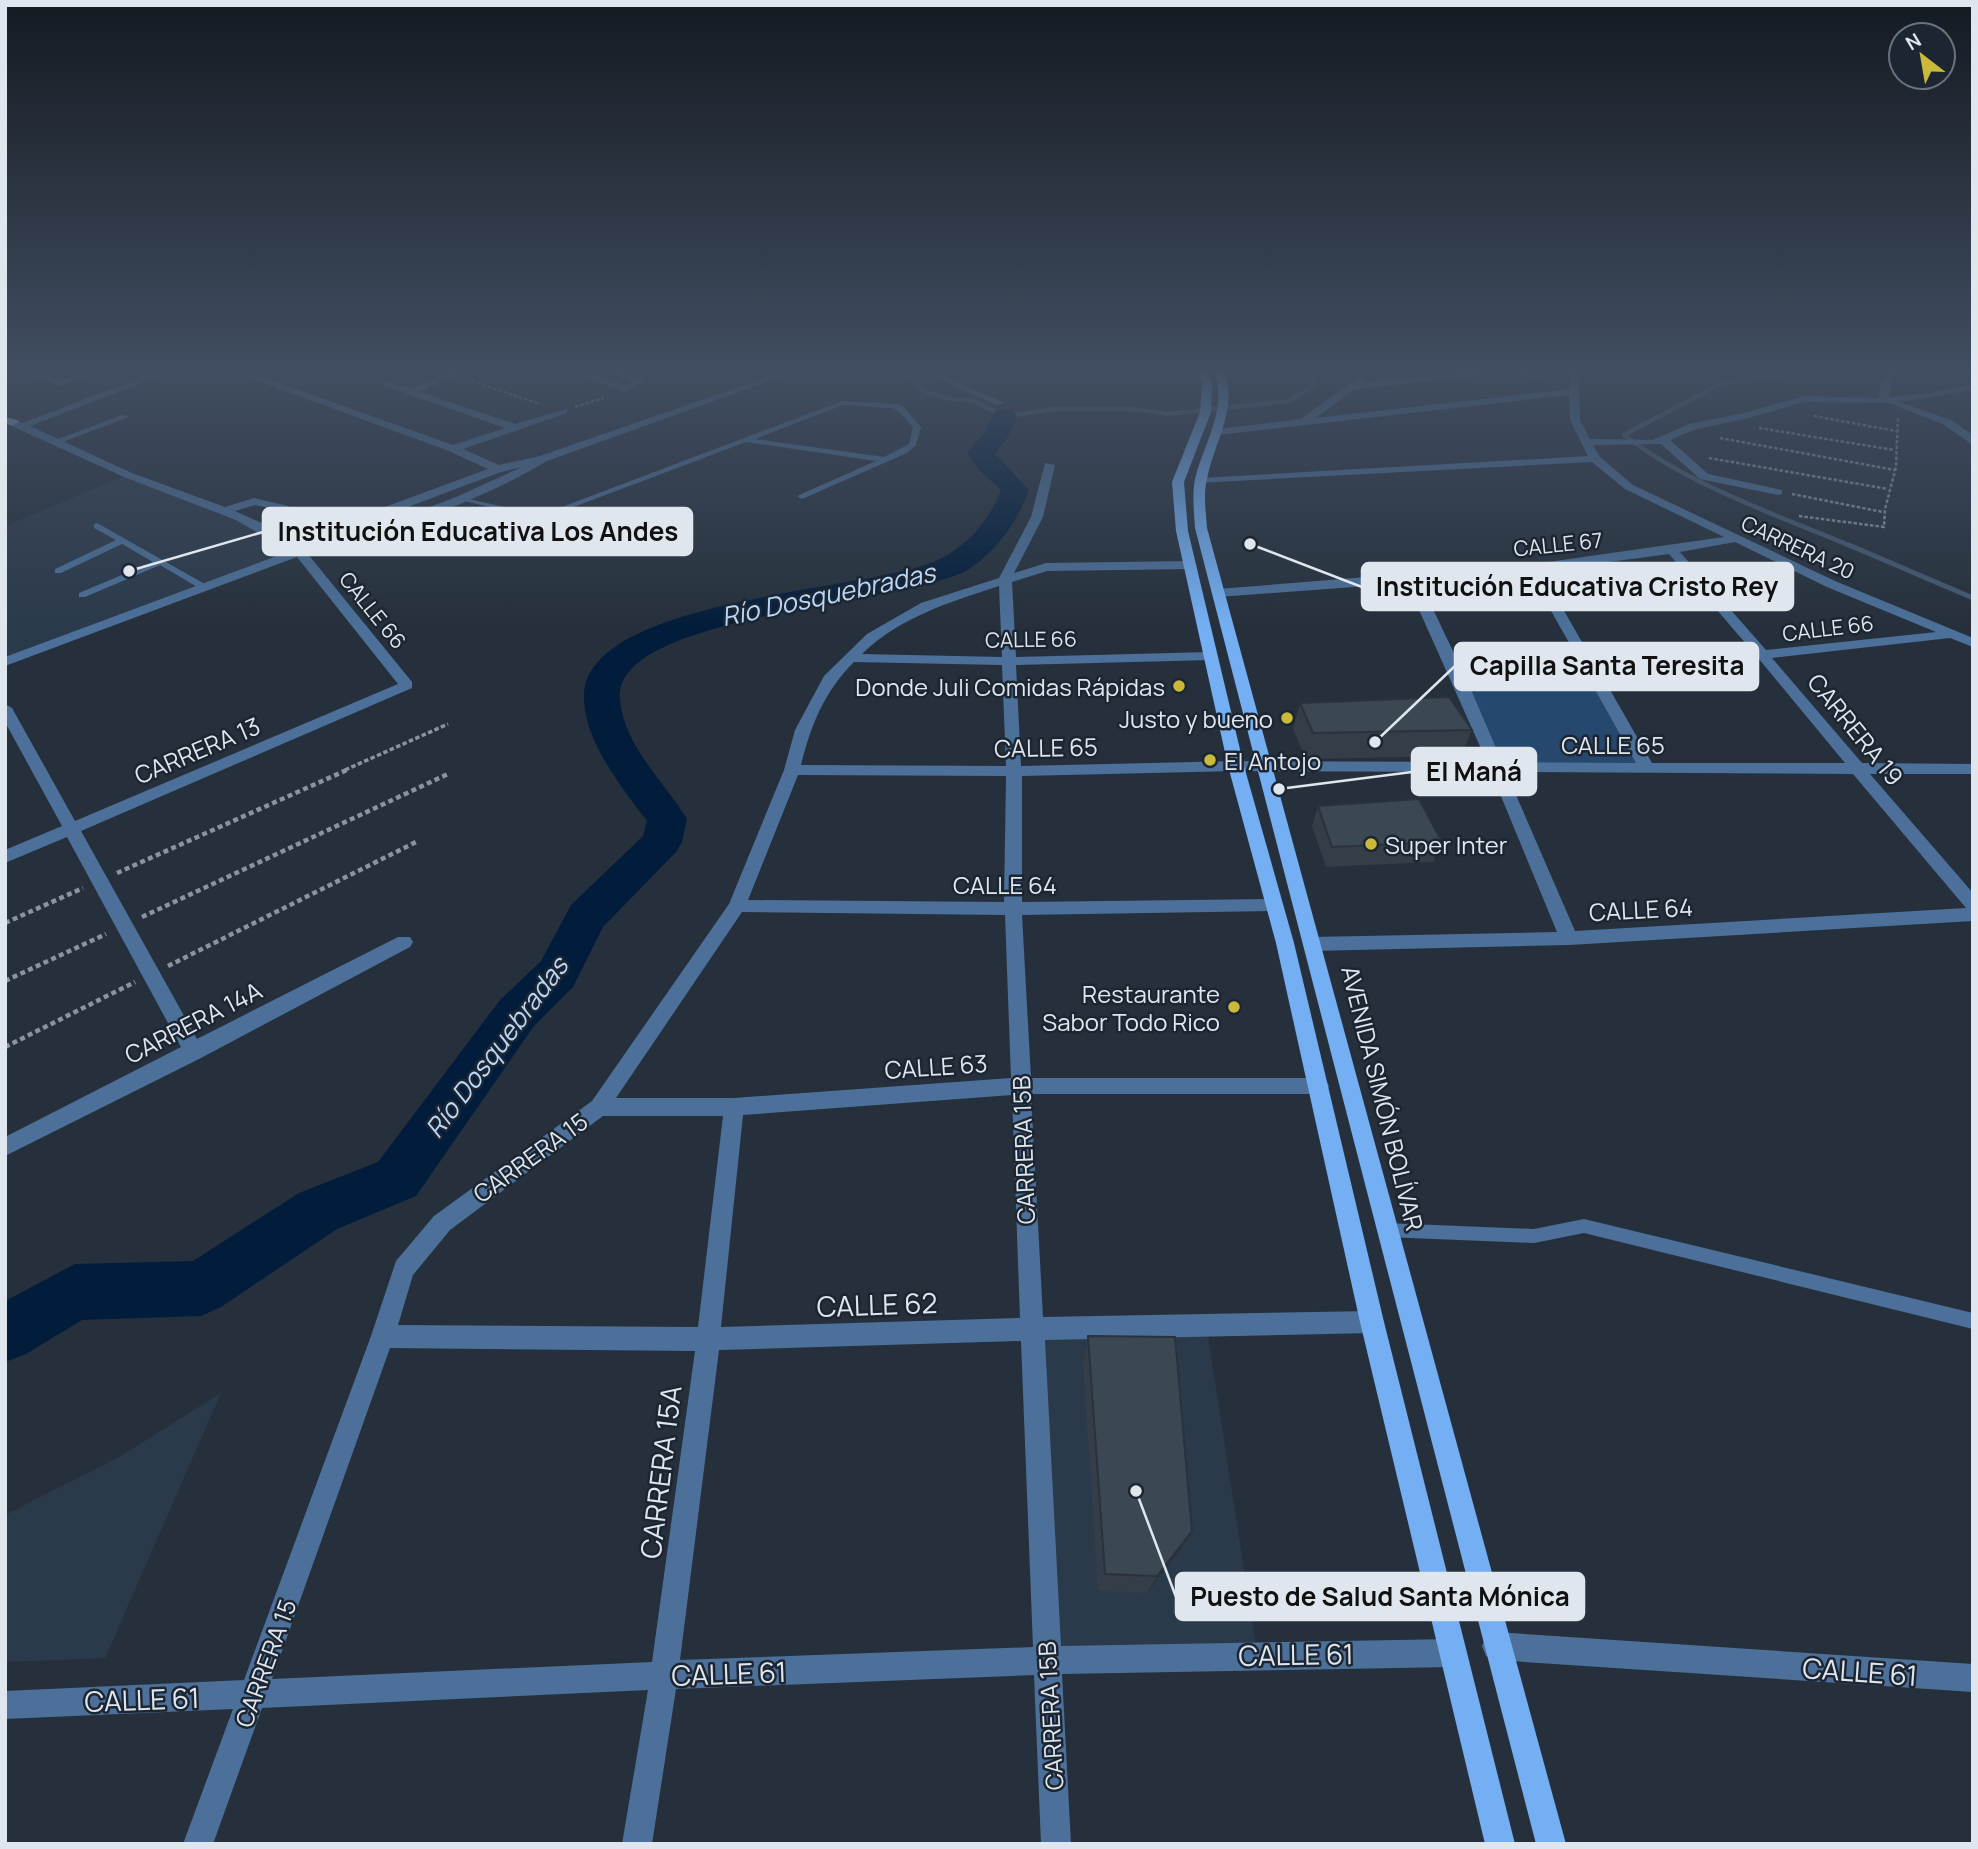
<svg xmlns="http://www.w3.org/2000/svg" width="1978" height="1849" viewBox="0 0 1978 1849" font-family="Manrope,sans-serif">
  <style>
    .built { fill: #2b3a4b }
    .green { fill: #27486e }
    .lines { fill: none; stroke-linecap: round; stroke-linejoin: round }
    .stream-far1 { stroke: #445971; stroke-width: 4.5 }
    .stream { stroke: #445971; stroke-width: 5 }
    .river { fill: #021d3b; fill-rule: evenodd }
    .path-far2 { stroke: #8b949e; stroke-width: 2.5; stroke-dasharray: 3.5 2; stroke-linecap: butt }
    .path-far1 { stroke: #8b949e; stroke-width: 3.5; stroke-dasharray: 4.5 2.5; stroke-linecap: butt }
    .path { stroke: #8b949e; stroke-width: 4.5; stroke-dasharray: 5 3.5; stroke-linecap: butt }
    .service { fill: #4c7099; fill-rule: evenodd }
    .minor { fill: #4c7099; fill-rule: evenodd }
    .primary { fill: #74aff3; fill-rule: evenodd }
    .trunk { fill: #8cbbf2; fill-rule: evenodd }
    .wall { fill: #343d48 }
    .shaded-wall { fill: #2a323b }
    .building { fill: #3c4754; stroke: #2a323b; stroke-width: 2 }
    .poi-dot { fill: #c9ba3a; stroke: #1c2632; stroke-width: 2.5 }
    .labels { text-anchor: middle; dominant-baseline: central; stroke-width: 5; stroke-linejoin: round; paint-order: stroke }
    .far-street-label { font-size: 21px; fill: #dfe6ee; stroke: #1c2632 }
    .poi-label { font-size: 24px; fill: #dfe6ee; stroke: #1c2632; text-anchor: end }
    .street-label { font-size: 24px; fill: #dfe6ee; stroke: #1c2632 }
    .water-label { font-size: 26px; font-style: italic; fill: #bad7f9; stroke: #1c2632 }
    .near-street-label { font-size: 28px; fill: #dfe6ee; stroke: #1c2632 }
    .leader { fill: none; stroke: #dfe6ee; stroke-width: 2.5 }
    .callout-dot { fill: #dfe6ee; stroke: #1c2632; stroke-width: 2.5 }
    .callout { fill: #dfe6ee; stroke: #dfe6ee; stroke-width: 2.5 }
    .callout-label { font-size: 26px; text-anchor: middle; font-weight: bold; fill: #111 }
  </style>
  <rect width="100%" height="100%" fill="#26303c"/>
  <path class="built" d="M127 475 223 511 300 553 5 662V526Z
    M1206 1324 1257 1654 1048 1661 1031 1328Z
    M221 1393 105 1658 5 1662V1515L121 1456Z"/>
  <path class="green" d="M1593 673 1646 766 1495 768 1457 674Z"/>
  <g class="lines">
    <path class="stream-far1" d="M886 368 910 375 923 391 946 398 975 401 1004 417 1053 409H1131L1169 414 1288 401 1312 387 1316 368
      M1836 368 1722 383 1624 435C1692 487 1775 514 1853 547"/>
    <path class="stream" d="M1849 545 1973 598"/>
    <path class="river" d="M1004 409 1013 411 1017 417 1009 436 995 454 1029 490C1018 521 997 551 969 569 910 605 612 613 620 699 624 747 664 781 687 819L682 842 676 852 603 927 573 987 534 1026 416 1196 337 1229 221 1307 201 1316 82 1320 26 1354 5 1362V1301L75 1264 193 1261 299 1193 378 1162 500 1000 541 961 571 905 643 836 647 821C622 788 585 742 584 699 580 597 871 592 938 560 968 546 989 520 1001 490L979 470 967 453 984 433 995 411Z"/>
    <path class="path-far2" d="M472 381 540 404
      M575 407 603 398
      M1814 416 1896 431
      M1759 428 1894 450
      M1720 438 1895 470
      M1709 458 1888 489
      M1792 494 1883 512
      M1799 516 1884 527 1885 509 1896 467 1898 417"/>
    <path class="path-far1" d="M345 770 448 724"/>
    <path class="path" d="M117 873 349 769
      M142 917 450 773
      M5 923 83 888
      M168 966 418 841
      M5 981 106 934
      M5 1047 135 982"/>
    <path class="service" d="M915 368H924L1004 403 997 405Z
      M842 401 897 404 904 407 921 427 916 445 907 453 802 499 798 497 799 495 876 461 746 442 555 514 531 517 456 499 460 497 531 513 554 510ZM843 405 893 408 898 411 913 427 909 444 884 457 755 439Z
      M122 415 129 417 60 443 53 441Z
      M97 523 210 587 211 589 204 591 160 565 85 597H79V593L153 562 122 544 61 573H55V569L116 540 94 528V524Z
      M1584 1219 1973 1313V1329L1584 1233 1534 1243 1386 1237 1381 1235 1378 1230 1381 1225 1386 1223 1534 1229Z"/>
    <path class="minor" d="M10 368C29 368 46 380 61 380 75 379 88 368 105 368L61 386Z
      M166 368H180L30 426 132 473 225 507 254 498 288 506 290 508 284 511 255 505 235 511 266 525 300 547 319 540 336 525 488 469 449 451 223 368H237L453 445 505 428 382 385V381L411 388 458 368H471L420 392 515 424 567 409V413L463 449 499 465 540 456 773 375 781 377 547 461C489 496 423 519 359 542 342 547 324 547 307 553L412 682V688L81 831 197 1039 398 937H410L413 942 410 947 201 1058 5 1156V1137L181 1047 67 837 5 863V850L62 826 5 722V704L12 708 75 821 398 684 297 557 5 666V657L290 551 236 520 124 477 5 423V416L22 423ZM522 467 456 497 350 537 336 538 344 531 501 472Z
      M559 368H573L625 385 632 381 597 368H612L645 380 626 392Z
      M1356 368H1366L1365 382 1498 368H1511L1542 376 1537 379 1506 373 1355 389 1315 418 1569 389V368H1579L1580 420 1590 439 1653 440 1689 424 1744 413 1804 396 1879 398 1881 380 1893 368H1903L1891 381 1889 397 1931 393 1973 384V390L1899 402 1951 420 1973 435V445L1943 424 1889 403 1804 402 1745 419 1696 429 1670 440 1708 474 1782 490V494L1778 495 1700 479 1661 444 1593 445 1600 457 1633 485 1835 581 1973 638V647L1950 638 1772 658 1862 763 1973 764V774H1870L1973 893V921L1569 945 1312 951 1306 949 1303 944 1306 939 1312 937 1557 932 1491 772 1236 771 1022 776V902L1272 899 1281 905 1272 911 1022 915 1031 1078H1319L1326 1080 1329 1086 1326 1092 1319 1094H1031L1043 1317 1372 1311 1380 1314 1384 1322 1380 1330 1372 1333 1045 1340 1061 1646 1453 1639 1463 1643 1467 1653 1463 1663 1453 1667 1062 1674 1071 1844H1041L1034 1675 676 1689 652 1844H622L648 1690 262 1708 213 1844H183L233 1709 5 1719V1691L244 1680 371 1336 396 1261 434 1216 592 1101 729 904 784 770 795 730 824 676 867 634 921 603 999 578 1031 517 1045 463 1055 465 1043 517 1014 573 1046 563 1191 561 1197 565 1191 569 1047 571 1012 582 1016 657 1211 652 1218 656 1211 660 1016 665 1021 766 1236 761 1487 762 1407 583 1218 597 1212 593 1218 589 1541 563 1724 537 1625 489 1592 462 1197 483 1195 481 1201 478 1588 456 1570 420 1569 395 1217 435 1212 432 1217 429 1301 419 1356 379ZM1735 542 1827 587 1936 632 1766 650 1680 552ZM1669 554 1753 652 1597 668 1541 571ZM1529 572 1584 669 1462 670 1420 582ZM999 586 1002 657 862 654C900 617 950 602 999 586ZM1759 659 1845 763H1652L1602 676ZM854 662 1002 665 1006 766 801 765C811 725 824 692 854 662ZM1588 677 1636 763 1502 762 1466 678ZM1506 772 1853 774 1966 908 1575 931ZM798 775 1006 776 1004 902 748 900ZM742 912 1005 915 1011 1078 734 1098H616ZM1012 1095 1020 1318 721 1327 743 1115ZM603 1116H723L698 1327 398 1325 413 1275 450 1230ZM1021 1341 1033 1647 680 1660 719 1350ZM390 1348 695 1351 652 1662 272 1679Z
      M1496 1632 1973 1664V1692L1496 1660 1486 1656 1482 1646 1486 1636Z"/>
    <path class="primary" d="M1197 368H1207L1212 383 1211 412 1184 482 1188 531 1244 766 1294 943 1384 1322 1515 1844H1485L1360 1322 1276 943 1228 766 1176 531 1172 482 1200 412 1202 383Z
      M1213 368H1223C1239 409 1215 439 1207 479 1203 495 1206 512 1207 528L1566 1844H1536L1195 528C1194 512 1192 495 1195 479 1205 439 1229 409 1213 368Z"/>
    <path class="trunk" d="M5 417 17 420 19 422 13 425 5 424Z"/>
  </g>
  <path class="wall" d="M1300 703 1472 730 1461 756 1306 759 1293 729Z
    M1318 806 1442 842 1433 862 1326 867 1312 826Z
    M1088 1336 1192 1531 1180 1550 1147 1593 1098 1591 1083 1364Z"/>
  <path class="shaded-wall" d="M1192 1531 1180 1550 1147 1593 1157 1576Z"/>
  <path class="building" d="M1449 697 1472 730 1313 733 1300 703Z
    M1419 799 1442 842 1332 847 1318 806Z
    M1088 1336 1175 1337 1192 1531 1157 1576 1105 1574Z"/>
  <linearGradient id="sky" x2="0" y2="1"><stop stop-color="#151a21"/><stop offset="0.59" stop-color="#414e61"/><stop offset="1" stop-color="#414e61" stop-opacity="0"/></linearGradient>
  <rect width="1978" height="627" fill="url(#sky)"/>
  <g class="poi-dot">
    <circle cx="1179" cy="686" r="7"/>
    <circle cx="1287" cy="718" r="7"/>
    <circle cx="1210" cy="760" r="7"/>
    <circle cx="1371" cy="844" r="7"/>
    <circle cx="1234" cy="1007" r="7"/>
  </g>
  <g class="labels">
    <g class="far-street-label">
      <text transform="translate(1558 544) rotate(-6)">CALLE 67</text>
      <text transform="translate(1798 547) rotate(25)">CARRERA 20</text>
      <text transform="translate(373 610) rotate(51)">CALLE 66</text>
      <text transform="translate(1828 628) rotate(-7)">CALLE 66</text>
      <text transform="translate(1031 639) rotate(-1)">CALLE 66</text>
    </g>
    <g class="poi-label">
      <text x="1165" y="686">Donde Juli Comidas Rápidas</text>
      <text x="1273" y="718">Justo y bueno</text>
      <text x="1224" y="760" text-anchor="start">El Antojo</text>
      <text x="1385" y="844" text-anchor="start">Super Inter</text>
      <text x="1220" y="993">Restaurante<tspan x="1220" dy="28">Sabor Todo Rico</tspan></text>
    </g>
    <g class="street-label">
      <text transform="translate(1856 729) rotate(51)">CARRERA 19</text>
      <text x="1613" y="744">CALLE 65</text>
      <text transform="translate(1046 747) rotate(-1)">CALLE 65</text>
      <text transform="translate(197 750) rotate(-23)">CARRERA 13</text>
      <text x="1005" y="884">CALLE 64</text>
      <text transform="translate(1641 909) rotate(-3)">CALLE 64</text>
      <text transform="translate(193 1022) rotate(-27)">CARRERA 14A</text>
      <text transform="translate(936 1066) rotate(-4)">CALLE 63</text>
      <text transform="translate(1383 1098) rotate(76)">AVENIDA SIMÓN BOLÍVAR</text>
      <text transform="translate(1023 1150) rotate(-92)">CARRERA 15B</text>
      <text transform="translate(530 1157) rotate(-36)">CARRERA 15</text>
      <text transform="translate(265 1663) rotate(-70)">CARRERA 15</text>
      <text transform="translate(1050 1716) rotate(-93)">CARRERA 15B</text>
    </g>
    <g class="water-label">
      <text transform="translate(828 594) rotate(-12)">Río Dosquebradas</text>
      <text transform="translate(496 1047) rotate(-53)">Río Dosquebradas</text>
    </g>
    <g class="near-street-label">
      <text transform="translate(877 1304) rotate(-2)">CALLE 62</text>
      <text transform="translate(660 1472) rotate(-83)">CARRERA 15A</text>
      <text transform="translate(1296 1654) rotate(-1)">CALLE 61</text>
      <text transform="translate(1860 1671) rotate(4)">CALLE 61</text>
      <text transform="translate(729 1673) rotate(-2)">CALLE 61</text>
      <text transform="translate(142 1699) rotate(-2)">CALLE 61</text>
    </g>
  </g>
  <path class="leader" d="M129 571L263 532M1250 544L1362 587M1375 742L1455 666M1279 789L1412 772M1136 1491L1176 1597"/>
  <g class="callout-dot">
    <circle cx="129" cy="571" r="7"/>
    <circle cx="1250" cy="544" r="7"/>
    <circle cx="1375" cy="742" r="7"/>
    <circle cx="1279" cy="789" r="7"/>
    <circle cx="1136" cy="1491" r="7"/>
  </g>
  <g class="callout">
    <rect x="263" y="508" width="429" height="47" rx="7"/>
    <rect x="1362" y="563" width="431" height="47" rx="7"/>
    <rect x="1455" y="643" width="303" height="47" rx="7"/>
    <rect x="1412" y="748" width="124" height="47" rx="7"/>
    <rect x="1176" y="1573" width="408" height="47" rx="7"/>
  </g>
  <g class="callout-label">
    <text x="478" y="541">Institución Educativa Los Andes</text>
    <text x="1577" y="596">Institución Educativa Cristo Rey</text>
    <text x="1607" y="675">Capilla Santa Teresita</text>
    <text x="1474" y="781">El Maná</text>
    <text x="1380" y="1606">Puesto de Salud Santa Mónica</text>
  </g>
  <rect width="1978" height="1849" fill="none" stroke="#dfe6ee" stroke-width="14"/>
  <g transform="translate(1922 56) rotate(329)"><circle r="33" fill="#1c2632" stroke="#6a737d" stroke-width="2"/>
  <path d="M0-5L12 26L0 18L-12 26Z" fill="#c9ba3a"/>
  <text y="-10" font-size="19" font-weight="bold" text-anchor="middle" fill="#dfe6ee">N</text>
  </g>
</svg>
